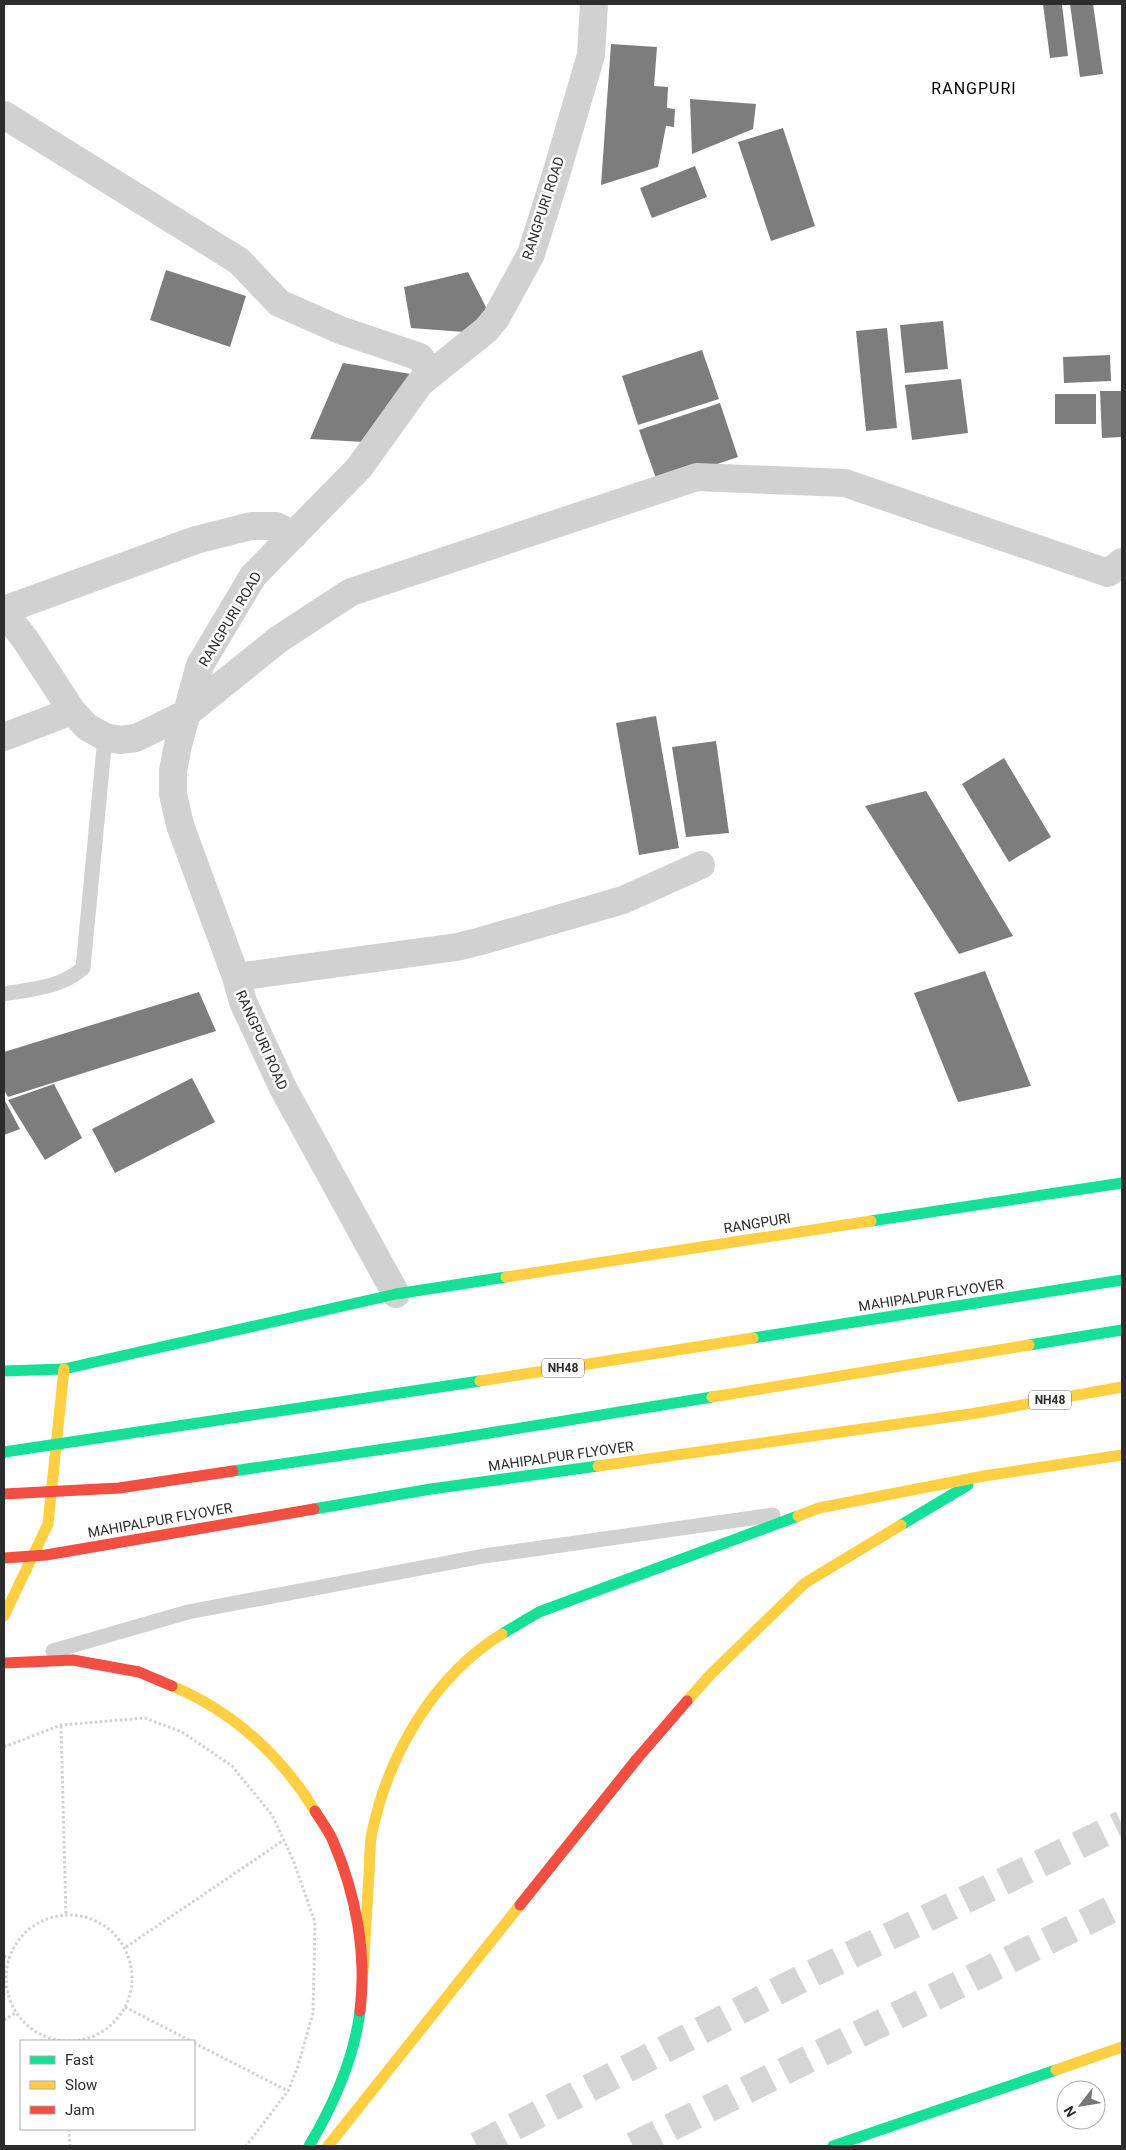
<svg xmlns="http://www.w3.org/2000/svg" width="1126" height="2150" viewBox="0 0 1126 2150" font-family="Roboto,sans-serif">
  <style>
    .building { fill: #7d7d7d }
    .lines { fill: none; stroke-linecap: round; stroke-linejoin: round }
    .highway-tunnel { stroke: #d5d5d5; stroke-width: 28; stroke-dasharray: 28 14; stroke-linecap: butt }
    .path { stroke: #d1d1d1; stroke-width: 3; stroke-dasharray: 2.5 2.5; stroke-linecap: butt }
    .lane { stroke: #d1d1d1; stroke-width: 15 }
    .street { stroke: #d1d1d1; stroke-width: 28 }
    .fast { stroke: #16e098; stroke-width: 11 }
    .slow { stroke: #ffcf43; stroke-width: 11 }
    .jam { stroke: #f24e42; stroke-width: 11 }
    .fast-bridge { stroke: #16e098; stroke-width: 11 }
    .slow-bridge { stroke: #ffcf43; stroke-width: 11 }
    .jam-bridge { stroke: #f24e42; stroke-width: 11 }
    .labels { text-anchor: middle; dominant-baseline: central; stroke-width: 5; stroke-linejoin: round; paint-order: stroke }
    .shield { fill: #fff; stroke: #6b6b6b; stroke-width: 1 }
    .shield-label { font-size: 12px; font-weight: bold; fill: #2c2c2c }
    .street-label { font-size: 14px; fill: #2c2c2c; stroke: #fff }
    .quarter-label { font-size: 16px; letter-spacing: 1px; fill: #000; stroke: #fff }
  </style>
  <rect width="100%" height="100%" fill="#fff"/>
  <path class="building" d="M1043 4H1062L1068 56 1050 58Z
    M1070 4H1093L1103 74 1080 77Z
    M611 44 657 47 654 86 668 87 667 108 675 109 674 127 666 126 658 167 601 185Z
    M690 99 756 104 753 129 692 154Z
    M783 128 815 226 771 241 738 142Z
    M695 166 707 197 652 218 640 188Z
    M166 270 246 296 230 347 150 320Z
    M468 272 490 315 464 332 411 328 404 287Z
    M943 321 948 369 905 373 900 325Z
    M887 328 897 428 866 431 856 331Z
    M702 350 719 399 638 425 622 376Z
    M1110 355 1111 381 1064 383 1063 357Z
    M343 363 411 374 365 442 310 439Z
    M961 379 968 433 912 440 905 385Z
    M1100 391H1122V437L1102 438Z
    M1055 394H1096V424H1055Z
    M720 403 738 457 658 484 639 430Z
    M656 716 679 848 639 855 616 723Z
    M716 741 729 833 686 837 672 747Z
    M1004 758 1051 837 1009 862 962 784Z
    M926 791 1013 936 959 954 865 806Z
    M985 971 1031 1086 958 1102 914 993Z
    M199 992 216 1031 8 1097 4 1090V1052Z
    M192 1078 215 1122 115 1173 92 1129Z
    M54 1084 82 1138 45 1160 8 1100Z
    M4 1099 20 1129 4 1135Z"/>
  <g class="lines">
    <path class="highway-tunnel" d="M477 2146 801 1979 1122 1824
      M633 2146 1122 1904"/>
    <path class="path" d="M61 1726 66 1915
      M4 1747 61 1725 145 1718 182 1732 232 1766 272 1815 293 1860 315 1922 313 2013 298 2066 288 2091 246 2146
      M6 1978a63 63 0 1 1 126 0a63 63 0 1 1-126 0Z
      M126 1947 284 1840
      M4 1956 10 1958
      M125 2007 191 2041
      M4 2020 15 2013
      M194 2043 288 2091
      M69 2129 70 2146"/>
    <path class="lane" d="M4 994C32 989 61 988 83 968L105 737
      M53 1651 188 1612 484 1556 773 1515"/>
    <path class="street" d="M4 115 239 261 279 303 340 330 420 357 430 373
      M4 610 196 540 251 526H276L294 535
      M4 612 25 639 72 711 87 727 105 737 120 740 136 738 187 713 279 639 351 592 697 477 845 483 1108 573 1122 562
      M4 737 72 711
      M236 977 457 947 481 941 623 900 701 865
      M396 1294 283 1088 243 1002 236 977 180 825 173 794V771L178 745 200 665 253 576 359 468 420 383 486 330 496 318 531 254 555 178 591 55 594 4"/>
    <path class="fast" d="M871 1221 1122 1183
      M4 1371 64 1369 396 1294 506 1277
      M901 1525 968 1485
      M502 1634 539 1612 798 1516
      M309 2146C334 2104 354 2060 360 2011
      M833 2146 1056 2070"/>
    <path class="slow" d="M506 1277 871 1221
      M977 1413 1122 1387
      M798 1516 819 1508 984 1476 1122 1455
      M4 1616 48 1524 64 1369
      M172 1686C232 1711 281 1755 315 1811
      M687 1701 711 1674 805 1583 901 1525
      M363 1972C365 1939 367 1906 369 1874 370 1859 369 1842 373 1828 390 1752 434 1676 502 1634
      M1056 2070 1122 2047
      M328 2146 520 1905"/>
    <path class="jam" d="M4 1663 73 1660 139 1672 172 1686
      M315 1811C321 1821 329 1831 333 1841 356 1894 367 1954 360 2011
      M520 1905 636 1760 687 1701"/>
    <path class="fast-bridge" d="M753 1338 1122 1280
      M1029 1345 1122 1330
      M4 1452 480 1381
      M233 1471 446 1440 712 1397
      M314 1509 431 1489 598 1466"/>
    <path class="slow-bridge" d="M480 1381 753 1338
      M712 1397 1029 1345
      M598 1466 977 1413"/>
    <path class="jam-bridge" d="M4 1494 119 1488 233 1471
      M4 1558 46 1555 314 1509"/>
  </g>
  <g class="labels">
    <g class="shield">
      <rect x="542" y="1358.5" width="42" height="19" rx="4"/>
      <rect x="1029" y="1390.5" width="42" height="19" rx="4"/>
    </g>
    <g class="shield-label">
      <text x="563" y="1368">NH48</text>
      <text x="1050" y="1400">NH48</text>
    </g>
    <g class="street-label">
      <text transform="translate(543 208) rotate(-72)">RANGPURI ROAD</text>
      <text transform="translate(230 619) rotate(-59)">RANGPURI ROAD</text>
      <text transform="translate(262 1040) rotate(66)">RANGPURI ROAD</text>
      <text transform="translate(757 1223) rotate(-9)">RANGPURI</text>
      <text transform="translate(931 1295) rotate(-9)">MAHIPALPUR FLYOVER</text>
      <text transform="translate(561 1456) rotate(-8)">MAHIPALPUR FLYOVER</text>
      <text transform="translate(160 1520) rotate(-10)">MAHIPALPUR FLYOVER</text>
    </g>
    <g class="quarter-label">
      <text x="974" y="88">RANGPURI</text>
    </g>
  </g>
  <rect width="1126" height="2150" fill="none" stroke="#2c2c2c" stroke-width="10"/>
  <rect x="20" y="2040" width="175" height="90" fill="#ffffff" stroke="#ababab"/>
  <rect x="30" y="2056" width="25" height="8" fill="#16e098" stroke="#ababab"/>
  <text x="65" y="2065" font-size="15" fill="#2c2c2c">Fast</text>
  <rect x="30" y="2081" width="25" height="8" fill="#ffcf43" stroke="#ababab"/>
  <text x="65" y="2090" font-size="15" fill="#2c2c2c">Slow</text>
  <rect x="30" y="2106" width="25" height="8" fill="#f24e42" stroke="#ababab"/>
  <text x="65" y="2115" font-size="15" fill="#2c2c2c">Jam</text>
  <g transform="translate(1081 2105) rotate(239)"><circle r="24" fill="#ffffff" stroke="#ababab"/>
  <path d="M0-4L9 19L0 12L-9 19Z" fill="#767676"/>
  <text y="-8" font-size="14" font-weight="bold" text-anchor="middle" fill="#2c2c2c">N</text>
  </g>
</svg>
